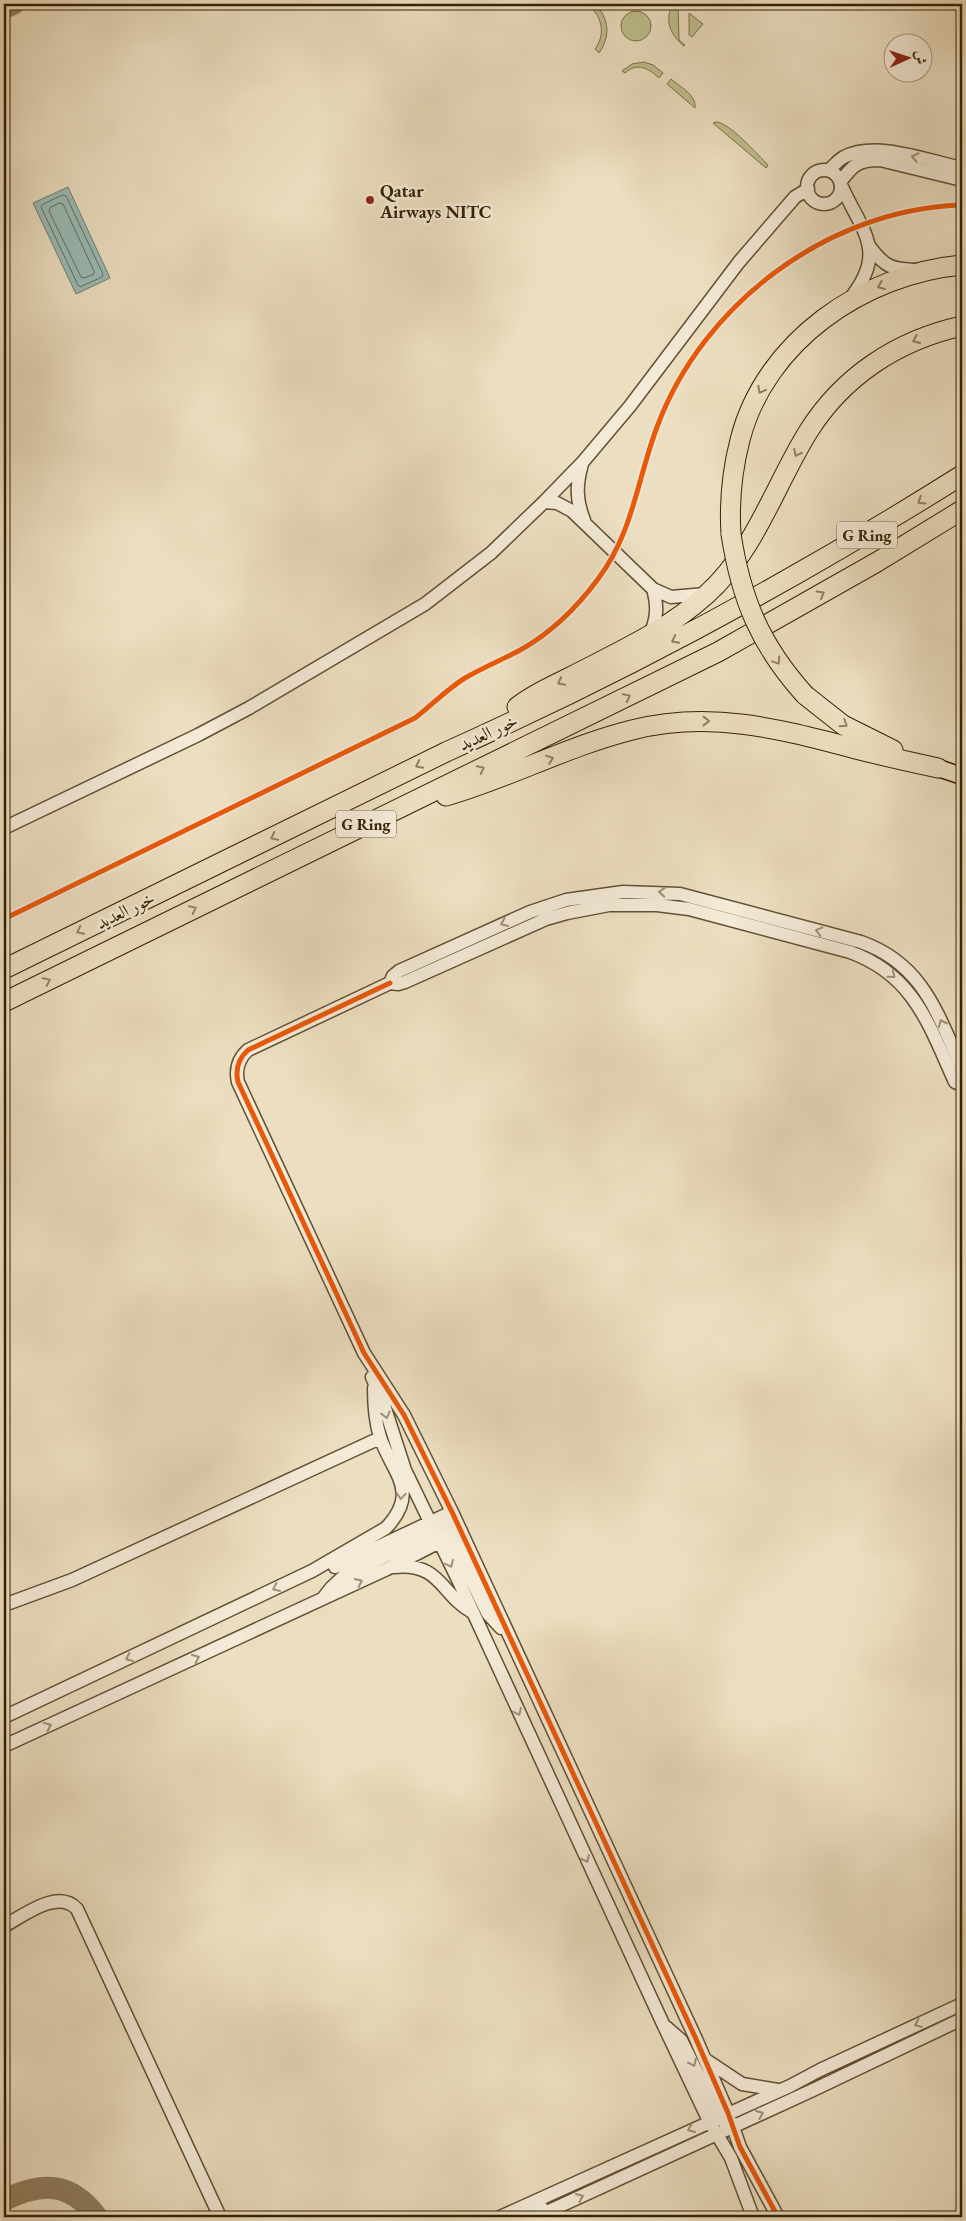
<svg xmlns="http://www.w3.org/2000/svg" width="966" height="2221" viewBox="0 0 966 2221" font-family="'EB Garamond',Amiri,serif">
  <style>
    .green { fill: #bfc08e; stroke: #7a7049 }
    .water { fill: #99bcb7; stroke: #717e6f }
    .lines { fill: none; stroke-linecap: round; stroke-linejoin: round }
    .shore { stroke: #666e5e; stroke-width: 1 }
    .taxiway { stroke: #908062; stroke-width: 22 }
    .minor-casing { stroke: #625033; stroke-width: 15 }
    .major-casing { stroke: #342104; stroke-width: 19 }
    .highway-casing { stroke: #342104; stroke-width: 21 }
    .minor { stroke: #f3ead7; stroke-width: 12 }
    .major { stroke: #ecdfc1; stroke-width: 16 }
    .highway { stroke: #ecdfc1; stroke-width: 19 }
    .highway-bridge-casing { stroke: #342104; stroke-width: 21; stroke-linecap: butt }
    .highway-bridge { stroke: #ecdfc1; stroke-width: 19 }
    .cycleway-casing { stroke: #f3ead7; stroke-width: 8 }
    .cycleway { stroke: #e8590c; stroke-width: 5 }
    .oneway { stroke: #9d9078 }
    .oneway2 { stroke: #908062 }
    .poi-dot { fill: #8f2418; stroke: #f3ead7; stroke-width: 2 }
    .labels { text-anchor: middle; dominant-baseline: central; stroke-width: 5; stroke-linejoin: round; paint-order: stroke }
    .shield { fill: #f3ead7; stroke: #6d5d43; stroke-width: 1 }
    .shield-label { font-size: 16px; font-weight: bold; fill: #342104 }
    .poi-label { font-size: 18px; font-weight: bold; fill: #342104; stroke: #f3ead7; text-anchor: start }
    .street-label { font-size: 18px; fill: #342104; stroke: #f3ead7 }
  </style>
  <rect width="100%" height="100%" fill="#ecdfc1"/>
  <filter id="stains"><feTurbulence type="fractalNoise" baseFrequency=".004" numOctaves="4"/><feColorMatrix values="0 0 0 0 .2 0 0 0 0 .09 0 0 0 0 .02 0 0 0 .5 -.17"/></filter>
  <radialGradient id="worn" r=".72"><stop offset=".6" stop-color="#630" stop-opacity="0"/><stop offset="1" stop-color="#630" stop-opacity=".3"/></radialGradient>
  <path class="green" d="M595 4C609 18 611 36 599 53L595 49C605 35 603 20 591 7Z
    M673 4H678L679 40 685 45 684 46C670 35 664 20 673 4Z
    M621 26a15 15 0 1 1 30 0a15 15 0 1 1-30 0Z
    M689 13 703 24 692 37 689 35Z
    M644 62 653 65 663 73 659 78C648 68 637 62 625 73L622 71 632 64Z
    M671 79C679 86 697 95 695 108L667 84Z
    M716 122C729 122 758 155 768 165L766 168 713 123Z"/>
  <path class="water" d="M68 187 110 278 76 294 33 203Z"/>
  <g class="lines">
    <path class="shore" d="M63 195 66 196 103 274 102 277 80 287 78 285 41 207 42 205Z
      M60 203 63 204 94 271V274L84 278 81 277 49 211 50 208Z"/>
    <path class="taxiway" d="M4 8 13 4
      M4 2200C42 2182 70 2181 97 2217"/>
    <defs>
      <path id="minor" d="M807 187a17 17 0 1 1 34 0a17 17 0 1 1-34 0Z
        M829 170C834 166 838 160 844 157 876 140 928 161 962 168
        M841 181C853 165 858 160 880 160L962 180
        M842 187C863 233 888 252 849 300
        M870 247C885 267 891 269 916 270
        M582 464C576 485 576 500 584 520
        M544 502 557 503 572 511 653 589 671 597 705 594
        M650 635C657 618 658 607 653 589
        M4 828 198 735 249 708 425 604 491 553 544 502 582 463 630 406 739 262 795 197 808 189
        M390 983 248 1050C238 1059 235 1069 238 1082L364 1353 404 1415 452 1512 696 2039 728 2113 740 2147 778 2217
        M962 1068C937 1013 923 964 861 942L680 894 623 892 566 900 530 912 399 971 393 976 390 983 398 984 405 982 546 919 567 913 609 905H657L689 909 850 952C914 975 929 1025 955 1082L962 1085
        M372 1377 383 1402 405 1470 460 1584 664 2026 709 2121 731 2158 753 2217
        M447 1530 488 1614 501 1628
        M335 1567 452 1512
        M394 1567C441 1562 441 1595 472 1612
        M324 1597 331 1588 344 1576 442 1529 449 1520 452 1512
        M4 1605 72 1580 380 1438
        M4 1717 312 1571 386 1528C421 1491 392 1473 380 1437 375 1421 374 1405 374 1388
        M4 1746 387 1569 461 1531
        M4 1926C23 1916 58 1888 77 1909L220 2217
        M666 2027 681 2040 719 2117 725 2123
        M706 2060 742 2084 778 2090
        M500 2217 790 2086 820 2070 962 2004
        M521 2217 542 2208
        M536 2217 813 2090 962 2019"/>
      <path id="major" d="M938 768 962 776"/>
      <path id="highway" d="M731 534C729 502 732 471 740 440 765 341 864 274 962 265
        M805 695 843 725 893 750
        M517 707C533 694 552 686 570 677 618 652 666 631 706 595 755 551 774 487 808 432 843 376 898 340 962 326
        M446 796C509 778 568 746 632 730 711 710 780 729 856 749 883 756 910 762 938 768
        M4 969 446 752C624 672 797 579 962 475
        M4 1002 718 652 877 562 962 510"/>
    </defs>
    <use href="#minor" class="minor-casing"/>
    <use href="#major" class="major-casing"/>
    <use href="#highway" class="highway-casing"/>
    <use href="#minor" class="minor"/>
    <use href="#major" class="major"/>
    <use href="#highway" class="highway"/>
    <defs>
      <path id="highway-bridge" d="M731 534C741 599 760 645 805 695"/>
    </defs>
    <use href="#highway-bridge" class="highway-bridge-casing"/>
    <use href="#highway-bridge" class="highway-bridge"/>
    <defs>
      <path id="cycleway" d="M4 919 415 718C432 705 447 689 465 678 484 667 504 659 522 649 552 632 578 606 598 579 633 533 637 480 657 427 703 303 829 209 962 205
        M390 983 248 1050C238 1059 235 1069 238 1082L364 1353 404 1415 452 1512 696 2039 728 2113 740 2147 778 2217"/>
    </defs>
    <use href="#cycleway" class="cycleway-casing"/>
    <use href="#cycleway" class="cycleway"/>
  </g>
  <defs><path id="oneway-chevron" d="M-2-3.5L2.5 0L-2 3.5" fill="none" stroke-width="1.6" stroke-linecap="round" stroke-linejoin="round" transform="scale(1.25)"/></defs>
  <g class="oneway">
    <use href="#oneway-chevron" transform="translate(915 157) rotate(-168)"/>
    <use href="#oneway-chevron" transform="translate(662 892) rotate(-176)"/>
    <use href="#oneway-chevron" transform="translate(504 923) rotate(156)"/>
    <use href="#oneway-chevron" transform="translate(819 931) rotate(-165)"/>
    <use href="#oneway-chevron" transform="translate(892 975) rotate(39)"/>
    <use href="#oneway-chevron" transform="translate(942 1023) rotate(-114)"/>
    <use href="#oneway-chevron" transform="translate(386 1415) rotate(76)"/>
    <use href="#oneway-chevron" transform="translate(401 1496) rotate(94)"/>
    <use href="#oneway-chevron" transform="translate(450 1564) rotate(65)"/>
    <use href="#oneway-chevron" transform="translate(359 1582) rotate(-25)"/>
    <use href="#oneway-chevron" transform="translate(276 1588) rotate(155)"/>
    <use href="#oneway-chevron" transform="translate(129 1658) rotate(155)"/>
    <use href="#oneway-chevron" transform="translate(196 1658) rotate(-25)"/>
    <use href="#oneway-chevron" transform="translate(518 1712) rotate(65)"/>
    <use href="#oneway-chevron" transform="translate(48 1726) rotate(-25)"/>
    <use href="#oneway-chevron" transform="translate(586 1859) rotate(65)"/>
    <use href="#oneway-chevron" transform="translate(918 2024) rotate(155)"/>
    <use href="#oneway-chevron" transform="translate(693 2063) rotate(64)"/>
    <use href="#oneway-chevron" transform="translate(760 2114) rotate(-24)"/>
    <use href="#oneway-chevron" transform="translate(691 2129) rotate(156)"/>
    <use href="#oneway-chevron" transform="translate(580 2197) rotate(-24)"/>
  </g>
  <g class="oneway2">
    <use href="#oneway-chevron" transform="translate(881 286) rotate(157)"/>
    <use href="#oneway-chevron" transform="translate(916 340) rotate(157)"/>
    <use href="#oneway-chevron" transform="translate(761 390) rotate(118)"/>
    <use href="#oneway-chevron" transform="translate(797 453) rotate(117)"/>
    <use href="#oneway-chevron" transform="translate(921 501) rotate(148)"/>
    <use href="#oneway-chevron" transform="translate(821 594) rotate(-30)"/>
    <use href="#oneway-chevron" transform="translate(675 640) rotate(153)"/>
    <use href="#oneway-chevron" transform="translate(777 661) rotate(56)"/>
    <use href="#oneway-chevron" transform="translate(561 682) rotate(153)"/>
    <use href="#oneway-chevron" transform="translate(627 697) rotate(-26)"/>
    <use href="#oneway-chevron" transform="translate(706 721)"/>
    <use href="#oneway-chevron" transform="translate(844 724) rotate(33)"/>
    <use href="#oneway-chevron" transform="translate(550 759) rotate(-21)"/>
    <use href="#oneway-chevron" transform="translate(419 765) rotate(153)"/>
    <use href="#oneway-chevron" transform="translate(481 769) rotate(-26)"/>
    <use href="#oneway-chevron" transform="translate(274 837) rotate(154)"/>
    <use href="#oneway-chevron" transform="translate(193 909) rotate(-26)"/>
    <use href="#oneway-chevron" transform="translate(80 931) rotate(154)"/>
    <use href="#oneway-chevron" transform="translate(47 981) rotate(-26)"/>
  </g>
  <circle class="poi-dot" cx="370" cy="200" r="5"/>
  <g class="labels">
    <g class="shield">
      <rect x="837" y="521.5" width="60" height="27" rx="4"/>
      <rect x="336" y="810.5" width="60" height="27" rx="4"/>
    </g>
    <g class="shield-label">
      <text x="867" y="535">G Ring</text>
      <text x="366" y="824">G Ring</text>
    </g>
    <g class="poi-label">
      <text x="380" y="190">Qatar<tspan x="380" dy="21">Airways NITC</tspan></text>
    </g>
    <g class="street-label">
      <text transform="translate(488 732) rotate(-25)">خور العديد</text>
      <text transform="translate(125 910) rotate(-26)">خور العديد</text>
    </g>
  </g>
  <rect width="966" height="2221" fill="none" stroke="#ecdfc1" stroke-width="20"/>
  <rect x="5" y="5" width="956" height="2211" fill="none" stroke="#342104" stroke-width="2.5"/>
  <rect x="10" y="10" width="946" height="2201" fill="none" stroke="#342104"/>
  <g transform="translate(908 58) rotate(87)"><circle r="24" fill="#f3ead7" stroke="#a79a83"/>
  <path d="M0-4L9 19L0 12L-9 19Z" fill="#8f2418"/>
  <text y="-8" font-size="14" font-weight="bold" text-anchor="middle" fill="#342104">ش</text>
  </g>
  <rect width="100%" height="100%" filter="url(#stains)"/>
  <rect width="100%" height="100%" fill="url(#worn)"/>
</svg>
